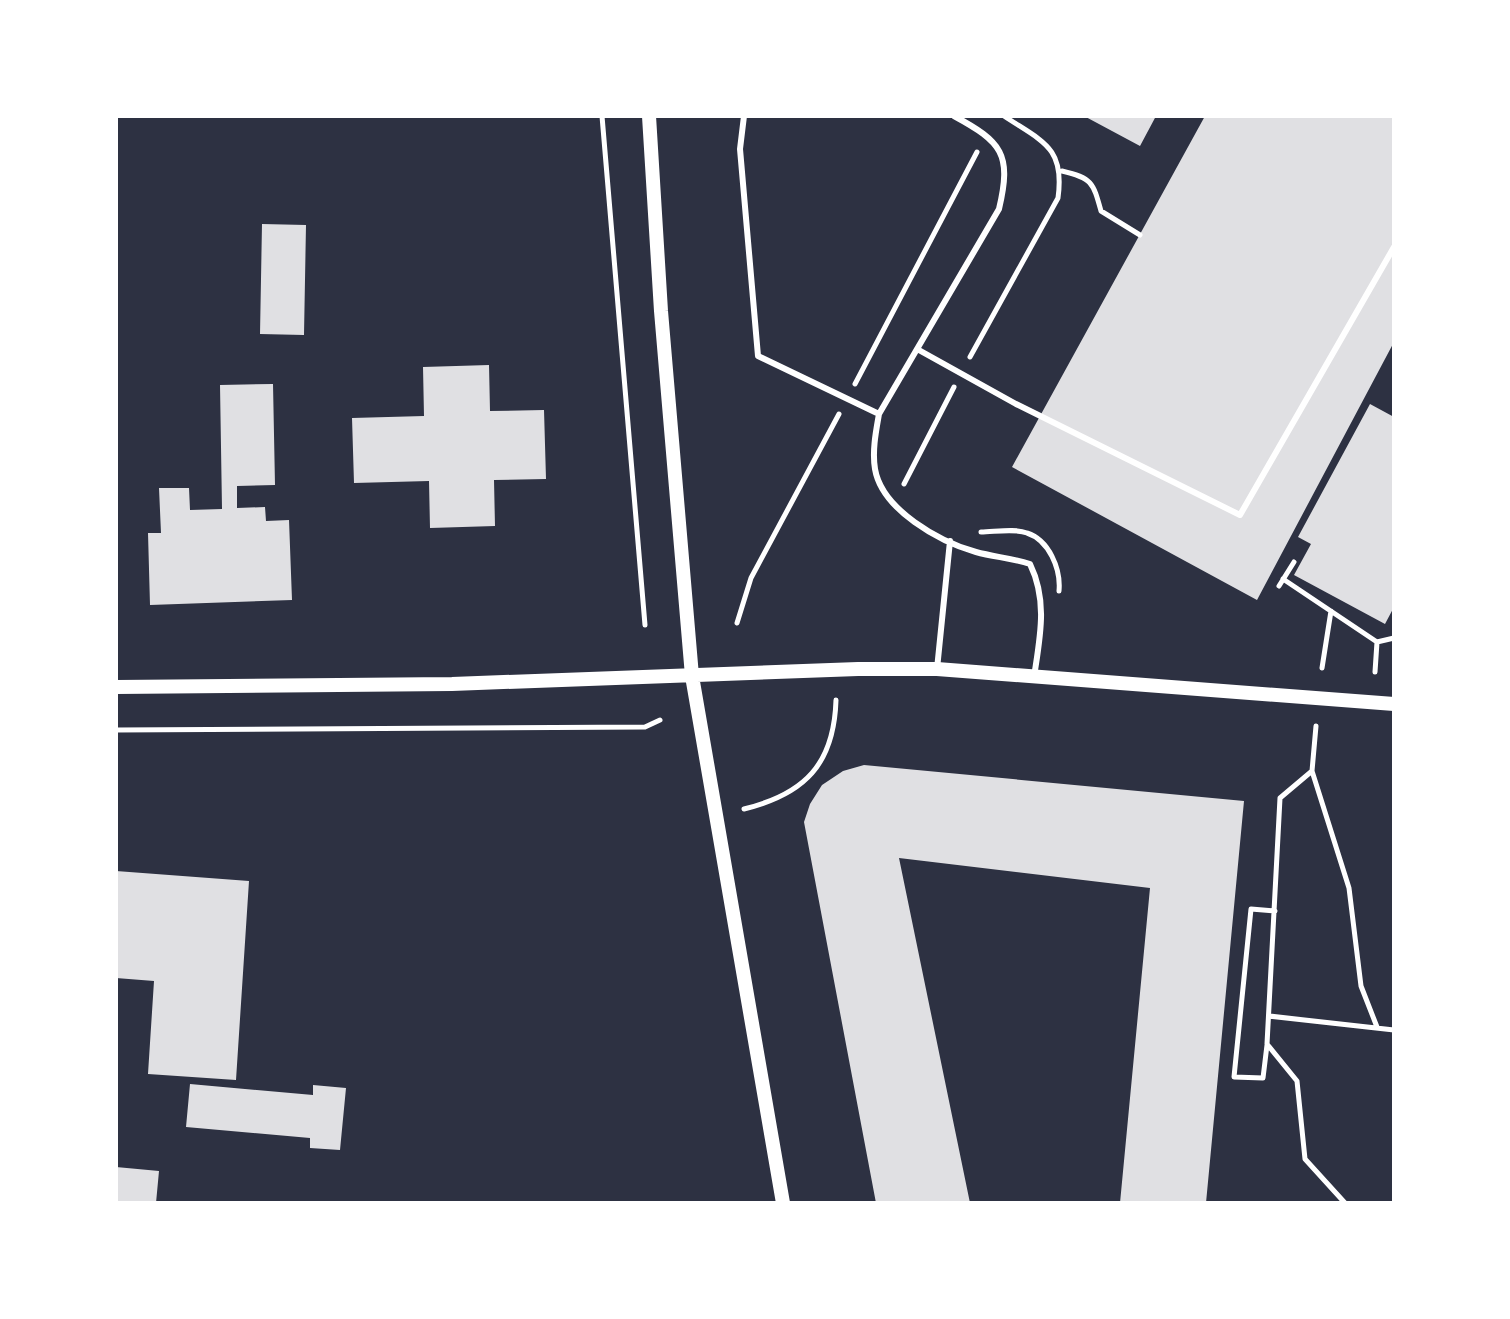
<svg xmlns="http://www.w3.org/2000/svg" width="1510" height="1319" viewBox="0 0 1510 1319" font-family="'Playfair Display',serif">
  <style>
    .building { fill: #e0e0e3 }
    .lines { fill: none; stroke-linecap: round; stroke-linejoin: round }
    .path { stroke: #fff; stroke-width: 5 }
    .service { stroke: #fff; stroke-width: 6 }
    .tertiary { stroke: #fff; stroke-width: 14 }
  </style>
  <rect width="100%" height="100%" fill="#2d3142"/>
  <path class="building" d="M1084 116H1156L1140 146Z
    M1205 116H1394V342L1257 600 1012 467Z
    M262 224 306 225 304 335 260 334Z
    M489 365 490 411 544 410 546 479 494 480 495 526 430 528 429 481 354 483 352 418 424 416 423 367Z
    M273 384 275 485 237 486V508L265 507 266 521 289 520 292 600 150 605 148 533H161L159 488H189L190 510 222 509 220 385Z
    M1370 404 1394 417V607L1385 624 1294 575 1311 544 1298 537Z
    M864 765 1244 801 1206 1203H1120L1150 888 899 858 970 1203H876L804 822 810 804 822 785 843 771Z
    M116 871 249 881 236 1080 148 1074 154 981 116 978Z
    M190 1084 313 1095V1085L346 1088 340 1150 310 1148V1138L186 1127Z
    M116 1167 159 1171 156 1203H116Z"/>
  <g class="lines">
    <path class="path" d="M602 116 645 625
      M1062 171C1092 178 1093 182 1101 211L1140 235
      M970 357 1058 198C1065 147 1043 142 1004 116
      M855 384 977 152
      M904 484 954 387
      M981 532C994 532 1015 528 1027 533 1049 540 1061 569 1059 591
      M1283 579 1377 642 1394 638
      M1279 586 1294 562
      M737 623 751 578 839 414
      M1322 668 1331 611
      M1375 672 1377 642
      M1316 726 1312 771 1349 888 1361 986 1377 1027
      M116 730 645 727 660 720
      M1312 771 1280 798 1267 1044 1297 1081 1305 1159 1345 1203
      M744 809C805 794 834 764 836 700
      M1269 1016 1394 1030
      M1267 1045 1263 1078 1234 1077 1251 909 1275 911"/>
    <path class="service" d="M744 116 740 149 758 356 879 414
      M954 116C1002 142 1012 154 999 209L879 414C876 431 872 451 875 469 882 510 940 542 976 552 994 557 1012 558 1030 564 1048 601 1040 637 1034 677
      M917 349 1016 404 1240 515 1394 247
      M937 669 950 541"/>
    <path class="tertiary" d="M649 116 661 311 692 676 783 1203
      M116 687 452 684 858 669H937L1394 704"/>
  </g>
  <rect width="1510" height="1319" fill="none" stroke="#ffffff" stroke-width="236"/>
</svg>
